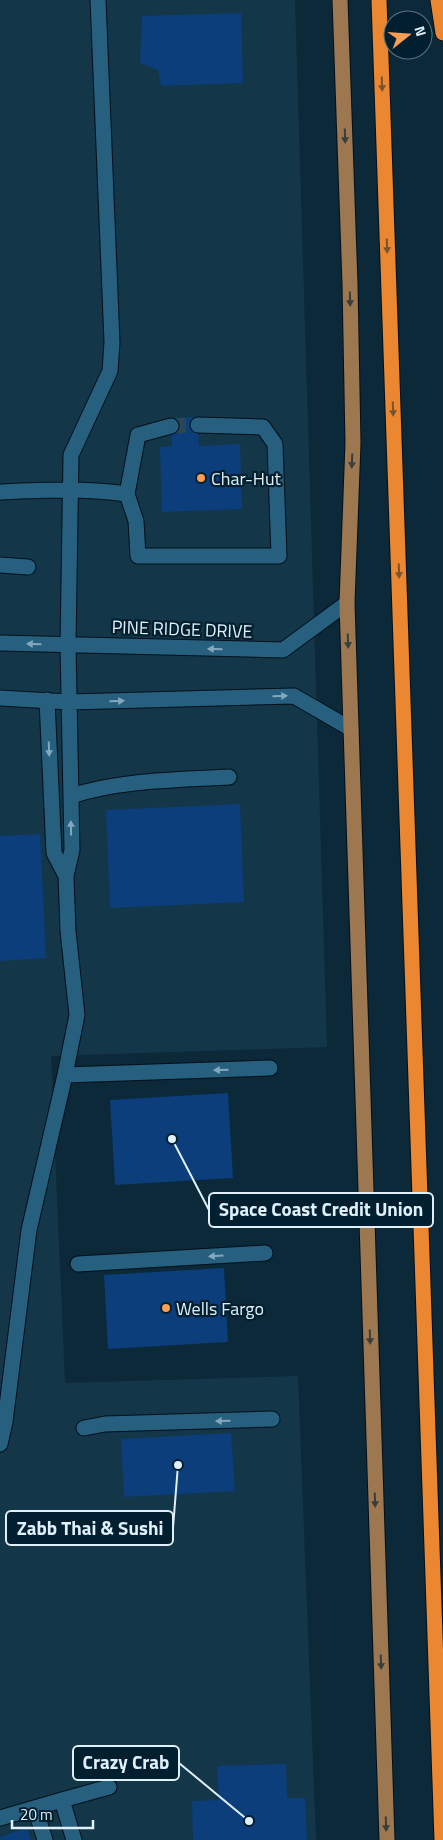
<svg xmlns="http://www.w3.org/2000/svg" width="443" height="1840" viewBox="0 0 443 1840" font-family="'Titillium Web',sans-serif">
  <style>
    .built { fill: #133749 }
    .building { fill: #0b3e7a }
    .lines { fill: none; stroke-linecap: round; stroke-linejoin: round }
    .minor-tunnel { stroke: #2b4756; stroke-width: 15; stroke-dasharray: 15 8; stroke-linecap: butt }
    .minor-casing { stroke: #02101a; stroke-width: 17 }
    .major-casing { stroke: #02101a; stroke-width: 17 }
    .highway-casing { stroke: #02101a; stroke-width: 17 }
    .minor { stroke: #275f7f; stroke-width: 15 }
    .major { stroke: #9d7750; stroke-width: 15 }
    .highway { stroke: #ec8731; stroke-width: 15 }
    .oneway { fill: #775330 }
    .oneway2 { fill: #383e3b }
    .oneway3 { fill: #83a8bd }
    .poi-dot { fill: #fc9d54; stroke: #021f2f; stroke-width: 2 }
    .labels { text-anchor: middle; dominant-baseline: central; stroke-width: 4.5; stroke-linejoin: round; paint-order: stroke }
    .poi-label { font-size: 18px; fill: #dff0fb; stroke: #021f2f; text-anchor: start }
    .street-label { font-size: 18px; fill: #dff0fb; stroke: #021f2f }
    .leader { fill: none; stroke: #dff0fb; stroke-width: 2 }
    .callout-dot { fill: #dff0fb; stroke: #021f2f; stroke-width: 2 }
    .callout { fill: #021f2f; stroke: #dff0fb; stroke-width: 2 }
    .callout-label { font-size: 19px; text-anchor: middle; font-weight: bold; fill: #dff0fb }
  </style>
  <rect width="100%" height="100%" fill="#0b2939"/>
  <path class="built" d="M0 0H295L327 1047 51 1056 65 1383 298 1376 316 1840H0Z"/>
  <path class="building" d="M241 13 243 83 161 86 158 70 140 63 142 16Z
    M197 417 199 446 240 444 242 509 162 512 160 447 172 446 171 418Z
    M240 804 244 902 110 908 106 810Z
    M40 834 46 958 0 961V836Z
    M228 1093 233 1178 115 1185 110 1100Z
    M224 1268 228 1342 108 1349 104 1275Z
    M231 1433 235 1491 124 1497 121 1439Z
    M286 1764 287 1798H305L307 1840H193L192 1801 219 1800 217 1766Z
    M27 1828 31 1840H1L0 1837Z"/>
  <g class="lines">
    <path class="minor-tunnel" d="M171 426 198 425"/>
    <defs>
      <path id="minor" d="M0 492C43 490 84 488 127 494L136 521 138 556H279L275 444 263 427 198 425
        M127 494 138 435 171 426
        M0 565 28 567
        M0 643 283 650 347 603
        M0 698 69 702 294 696 351 729
        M47 700 54 853 66 876
        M71 796C121 780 176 780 229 777
        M65 1075 270 1068
        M78 1264 265 1253
        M84 1428 105 1424 272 1419
        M0 1444 5 1422 29 1230 65 1075 77 1015 68 931 66 876 72 850 68 645 71 455 110 371 112 342 98 0
        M62 1800 109 1787
        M35 1808 45 1840
        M0 1818 62 1800 74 1840"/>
      <path id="major" d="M340 0 350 284 353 443 347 603 387 1840"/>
      <path id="highway" d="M379 0 442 1840
        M438 0 443 33"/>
    </defs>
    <use href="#minor" class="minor-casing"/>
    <use href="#major" class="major-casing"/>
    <use href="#highway" class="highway-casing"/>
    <use href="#minor" class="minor"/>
    <use href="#major" class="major"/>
    <use href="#highway" class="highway"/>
  </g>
  <defs><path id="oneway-solid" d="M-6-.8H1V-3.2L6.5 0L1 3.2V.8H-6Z" transform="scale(1.25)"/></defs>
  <g class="oneway">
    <use href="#oneway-solid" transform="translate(382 84) rotate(88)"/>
    <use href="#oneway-solid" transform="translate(387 246) rotate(88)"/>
    <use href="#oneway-solid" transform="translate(393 409) rotate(88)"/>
    <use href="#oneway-solid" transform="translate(399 571) rotate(88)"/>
  </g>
  <g class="oneway2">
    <use href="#oneway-solid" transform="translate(345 136) rotate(88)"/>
    <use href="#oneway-solid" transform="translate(350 299) rotate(89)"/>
    <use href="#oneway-solid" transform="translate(352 461) rotate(92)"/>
    <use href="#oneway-solid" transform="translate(348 641) rotate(88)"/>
    <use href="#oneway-solid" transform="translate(370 1337) rotate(88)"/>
    <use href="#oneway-solid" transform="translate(375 1500) rotate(88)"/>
    <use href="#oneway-solid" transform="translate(381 1662) rotate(88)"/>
    <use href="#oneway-solid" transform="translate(386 1824) rotate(88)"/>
  </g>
  <g class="oneway3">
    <use href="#oneway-solid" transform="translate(34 644) rotate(-178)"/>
    <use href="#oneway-solid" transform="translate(215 649) rotate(-178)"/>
    <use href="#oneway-solid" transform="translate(280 696) rotate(-1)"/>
    <use href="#oneway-solid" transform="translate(117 701) rotate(-1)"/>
    <use href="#oneway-solid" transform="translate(49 749) rotate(88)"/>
    <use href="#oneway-solid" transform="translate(71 828) rotate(-91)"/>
    <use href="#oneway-solid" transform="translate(221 1070) rotate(178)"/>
    <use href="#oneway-solid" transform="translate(216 1256) rotate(177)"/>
    <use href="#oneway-solid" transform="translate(223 1421) rotate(178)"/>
  </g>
  <g class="poi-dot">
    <circle cx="201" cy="478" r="5"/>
    <circle cx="166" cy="1308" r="5"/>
  </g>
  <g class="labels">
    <g class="poi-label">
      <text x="211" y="478">Char-Hut</text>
      <text x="176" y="1308">Wells Fargo</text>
    </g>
    <g class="street-label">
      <text transform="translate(182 629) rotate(2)">PINE RIDGE DRIVE</text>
    </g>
  </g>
  <path class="leader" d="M172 1139L209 1210M178 1465L173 1528M249 1821L179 1763"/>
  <g class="callout-dot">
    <circle cx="172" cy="1139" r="5"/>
    <circle cx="178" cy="1465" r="5"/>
    <circle cx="249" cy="1821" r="5"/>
  </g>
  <g class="callout">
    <rect x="209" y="1193" width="224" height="34" rx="5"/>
    <rect x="6" y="1511" width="167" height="34" rx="5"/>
    <rect x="73" y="1746" width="106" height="34" rx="5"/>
  </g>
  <g class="callout-label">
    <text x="321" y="1216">Space Coast Credit Union</text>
    <text x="90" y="1535">Zabb Thai &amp; Sushi</text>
    <text x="126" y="1769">Crazy Crab</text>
  </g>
  <g transform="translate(408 35) rotate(73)"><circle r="24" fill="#021f2f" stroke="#5a7381"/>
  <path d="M0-4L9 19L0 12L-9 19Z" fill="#fc9d54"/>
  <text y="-8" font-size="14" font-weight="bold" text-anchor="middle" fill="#dff0fb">N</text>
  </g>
  <path d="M12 1820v8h81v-8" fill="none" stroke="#dff0fb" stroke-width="2.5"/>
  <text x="20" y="1820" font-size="15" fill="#dff0fb" stroke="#021f2f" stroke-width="4" paint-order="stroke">20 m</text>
</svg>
